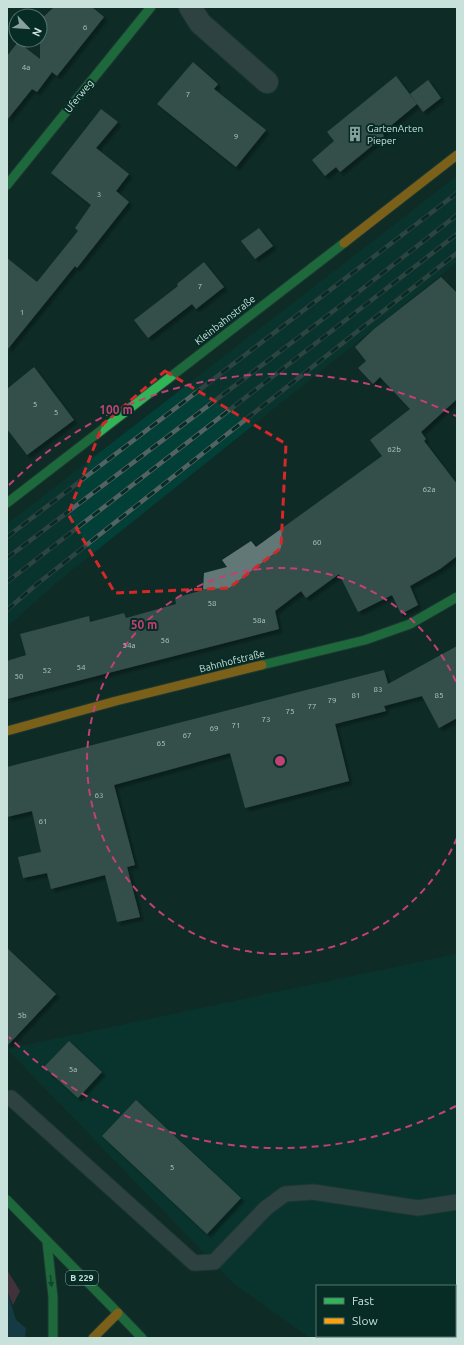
<svg xmlns="http://www.w3.org/2000/svg" width="464" height="1345" viewBox="0 0 464 1345" font-family="Ubuntu,sans-serif">
  <style>
    .built { fill: #023f36; fill-rule: evenodd }
    .forest { fill: #7e3955 }
    .water { fill: #1e4d67 }
    .pier { fill: #0f2b27 }
    .building { fill: #627876; filter: url(#shadow) }
    .lines { fill: none; stroke-linecap: round; stroke-linejoin: round }
    .lane-casing { stroke: #2f4642; stroke-width: 17 }
    .street-casing { stroke: #2f4642; stroke-width: 24 }
    .fast-casing { stroke: #2f4642; stroke-width: 11 }
    .slow-casing { stroke: #2f4642; stroke-width: 11 }
    .lane { stroke: #565e64; stroke-width: 15 }
    .street { stroke: #565e64; stroke-width: 22 }
    .fast { stroke: #30b455; stroke-width: 9 }
    .slow { stroke: #ff9f0a; stroke-width: 9 }
    .rail-casing { stroke: #546263; stroke-width: 4.5 }
    .rail { stroke: #062c25; stroke-width: 3; stroke-dasharray: 9; stroke-linecap: butt }
    .oneway { fill: #176238 }
    .marked { fill: none; stroke: #d62828; stroke-width: 3; stroke-dasharray: 8 5; stroke-linejoin: round }
    .ring { fill: none; stroke: #c34075; stroke-width: 2; stroke-dasharray: 7 5 }
    .labels { text-anchor: middle; dominant-baseline: central; stroke-width: 4; stroke-linejoin: round; paint-order: stroke }
    .number-label { font-size: 8px; fill: #afc7c2 }
    .shield { fill: #062c25; stroke: #8eaba4; stroke-width: 1 }
    .shield-label { font-size: 9px; font-weight: bold; fill: #c9e1db }
    .street-label { font-size: 10px; fill: #c9e1db; stroke: #062c25 }
    .poi-label { font-size: 10px; fill: #c9e1db; stroke: #062c25; text-anchor: start }
    .centre { fill: #c34075; stroke: #062c25; stroke-width: 2 }
    .ring-label { font-size: 12px; text-anchor: middle; font-weight: bold; fill: #c34075; stroke: #062c25; stroke-width: 4; stroke-linejoin: round; paint-order: stroke }
  </style>
  <defs>
    <filter id="shadow"><feDropShadow dx="3.5" dy="3.5" stdDeviation="1" flood-color="#0009"/></filter>
  </defs>
  <rect width="100%" height="100%" fill="#0f2b27"/>
  <path class="built" d="M457 176V262L55 584 7 627V524Z
    M457 954V1338H310L233 1283 7 1049ZM317 1286H455V1336H317Z"/>
  <path class="forest" d="M7 1270 20 1291 13 1305 7 1291Z"/>
  <path class="water" d="M7 1291 16 1320 27 1329 53 1338H7Z"/>
  <path class="pier" d="M26 1325 54 1336 55 1338H25Z"/>
  <path class="building" d="M54 7H92L104 17 57 76 52 72 37 92 32 89 7 120V56L18 42 40 59V20Z
    M193 62 218 84 214 89 266 130 236 167 157 104Z
    M396 76 417 104 382 133 384 136 340 172 336 167 325 176 312 160 334 141 327 132Z
    M428 80 441 98 423 112 410 94Z
    M101 109 118 122 96 148 129 174 116 191 129 202 84 259 77 268 75 266 7 350V258L37 282 78 231 75 228 91 205 51 173Z
    M259 228 273 246 255 259 241 241Z
    M204 262 224 287 196 309 192 304 148 338 134 320 178 286 177 284Z
    M441 277 457 293V399L421 432 426 439 424 441 457 484V556L440 569 410 586 418 605 401 614 392 595 358 612 339 574 306 598 301 591 275 611 279 629 7 699V661L26 655 20 634 89 616 90 622 124 613 126 618 176 604 175 598 203 590 204 573 227 567 222 560 251 541 256 547 382 456 370 440 410 409 380 377 373 384 358 368 366 361 355 347 374 329Z
    M34 367 74 420 27 455 7 429V389Z
    M457 646V718L439 728 422 696 384 706 386 711 335 724 349 781 245 808 230 753 114 785 135 865 127 867 140 917 117 922 105 875 51 889 47 873 23 878 18 857 41 852 32 811 7 817V767L384 670 388 684Z
    M7 948 56 994 7 1046Z
    M69 1041 102 1072 78 1098 44 1067Z
    M136 1100 241 1198 207 1234 102 1136Z"/>
  <g class="lines">
    <defs>
      <path id="lane" d="M11 1098 194 1263 214 1262 266 1208 285 1194 313 1192 418 1208 457 1202"/>
      <path id="street" d="M190 7 200 23 267 82"/>
      <path id="fast" d="M7 185 151 7
        M7 503 344 243
        M262 665 365 640 410 624 457 597
        M7 1200 118 1313
        M47 1242 53 1297V1338
        M118 1313 142 1338"/>
      <path id="slow" d="M344 243 457 155
        M7 731 116 701 262 665
        M93 1338 118 1313"/>
    </defs>
    <use href="#lane" class="lane-casing"/>
    <use href="#street" class="street-casing"/>
    <use href="#fast" class="fast-casing"/>
    <use href="#slow" class="slow-casing"/>
    <use href="#lane" class="lane"/>
    <use href="#street" class="street"/>
    <use href="#fast" class="fast"/>
    <use href="#slow" class="slow"/>
    <defs>
      <path id="rail" d="M7 537 457 193
        M7 558 348 300 457 215
        M7 582 457 234
        M7 610 37 584 457 253"/>
    </defs>
    <use href="#rail" class="rail-casing"/>
    <use href="#rail" class="rail"/>
  </g>
  <defs><path id="oneway-solid" d="M-6-.8H1V-3.2L6.5 0L1 3.2V.8H-6Z"/></defs>
  <use class="oneway" href="#oneway-solid" transform="translate(51 1281) rotate(84)"/>
  <path d="M0 0H464V1345H0ZM165 371 286 444 281 548 229 588 115 593 68 514 103 424Z" fill="#0f2b27" fill-opacity=".55" fill-rule="evenodd"/>
  <path class="marked" d="M165 371 286 444 281 548 229 588 115 593 68 514 103 424Z"/>
  <g class="ring">
    <path d="M457 838A193 193 0 1 1 457 684"/>
    <path d="M456 1106A387 387 0 0 1 9 1037M9 485A387 387 0 0 1 456 416"/>
  </g>
  <defs>
    <symbol id="building-bare" viewBox="-9 -9 18 18"><path d="M-4-6H4V6H1V3H-1V6H-4ZM-2.5-4.3h1.7v1.8h-1.7ZM.8-4.3h1.7v1.8H.8ZM-2.5-1h1.7V.8h-1.7ZM.8-1h1.7V.8H.8Z" fill="#88a19c" stroke="#062c25" stroke-width="2.5" paint-order="stroke"/></symbol>
  </defs>
  <g fill-rule="evenodd">
    <use href="#building-bare" x="344" y="123" width="22" height="22"/>
  </g>
  <g class="labels">
    <g class="number-label">
      <text x="85" y="27">6</text>
      <text x="26" y="67">4a</text>
      <text x="188" y="94">7</text>
      <text x="236" y="136">9</text>
      <text x="99" y="194">3</text>
      <text x="200" y="286">7</text>
      <text x="22" y="312">1</text>
      <text x="35" y="404">5</text>
      <text x="56" y="412">5</text>
      <text x="394" y="449">62b</text>
      <text x="429" y="489">62a</text>
      <text x="317" y="542">60</text>
      <text x="212" y="603">58</text>
      <text x="259" y="620">58a</text>
      <text x="165" y="640">56</text>
      <text x="129" y="645">54a</text>
      <text x="81" y="667">54</text>
      <text x="47" y="670">52</text>
      <text x="19" y="676">50</text>
      <text x="378" y="689">83</text>
      <text x="356" y="695">81</text>
      <text x="439" y="695">85</text>
      <text x="332" y="700">79</text>
      <text x="312" y="706">77</text>
      <text x="290" y="711">75</text>
      <text x="266" y="719">73</text>
      <text x="236" y="725">71</text>
      <text x="214" y="728">69</text>
      <text x="187" y="735">67</text>
      <text x="161" y="743">65</text>
      <text x="99" y="795">63</text>
      <text x="43" y="821">61</text>
      <text x="22" y="1015">5b</text>
      <text x="73" y="1069">5a</text>
      <text x="172" y="1167">5</text>
    </g>
    <rect class="shield" x="66" y="1271" width="32" height="14" rx="3"/>
    <g class="shield-label">
      <text x="82" y="1278">B 229</text>
    </g>
    <g class="street-label">
      <text transform="translate(79 96) rotate(-51)">Uferweg</text>
      <text transform="translate(225 320) rotate(-38)">Kleinbahnstraße</text>
      <text transform="translate(232 661) rotate(-14)">Bahnhofstraße</text>
    </g>
    <g class="poi-label">
      <text x="367" y="128">GartenArten<tspan x="367" dy="12">Pieper</tspan></text>
    </g>
  </g>
  <circle cx="280" cy="761" r="6" class="centre"/>
  <g class="ring-label">
    <text x="116" y="414">100 m</text>
    <text x="144" y="629">50 m</text>
  </g>
  <rect width="464" height="1345" fill="none" stroke="#c9e1db" stroke-width="16"/>
  <rect x="316" y="1285" width="140" height="52" fill="#062c25" stroke="#54746e"/>
  <rect x="324" y="1298" width="20" height="6" fill="#30b455" stroke="#54746e"/>
  <text x="352" y="1305" font-size="12" fill="#c9e1db">Fast</text>
  <rect x="324" y="1318" width="20" height="6" fill="#ff9f0a" stroke="#54746e"/>
  <text x="352" y="1325" font-size="12" fill="#c9e1db">Slow</text>
  <g transform="translate(28 28) rotate(115)"><circle r="19" fill="#062c25" stroke="#54746e"/>
  <path d="M0-3L7 15L0 10L-7 15Z" fill="#88a19c"/>
  <text y="-6" font-size="11" font-weight="bold" text-anchor="middle" fill="#c9e1db">N</text>
  </g>
</svg>
